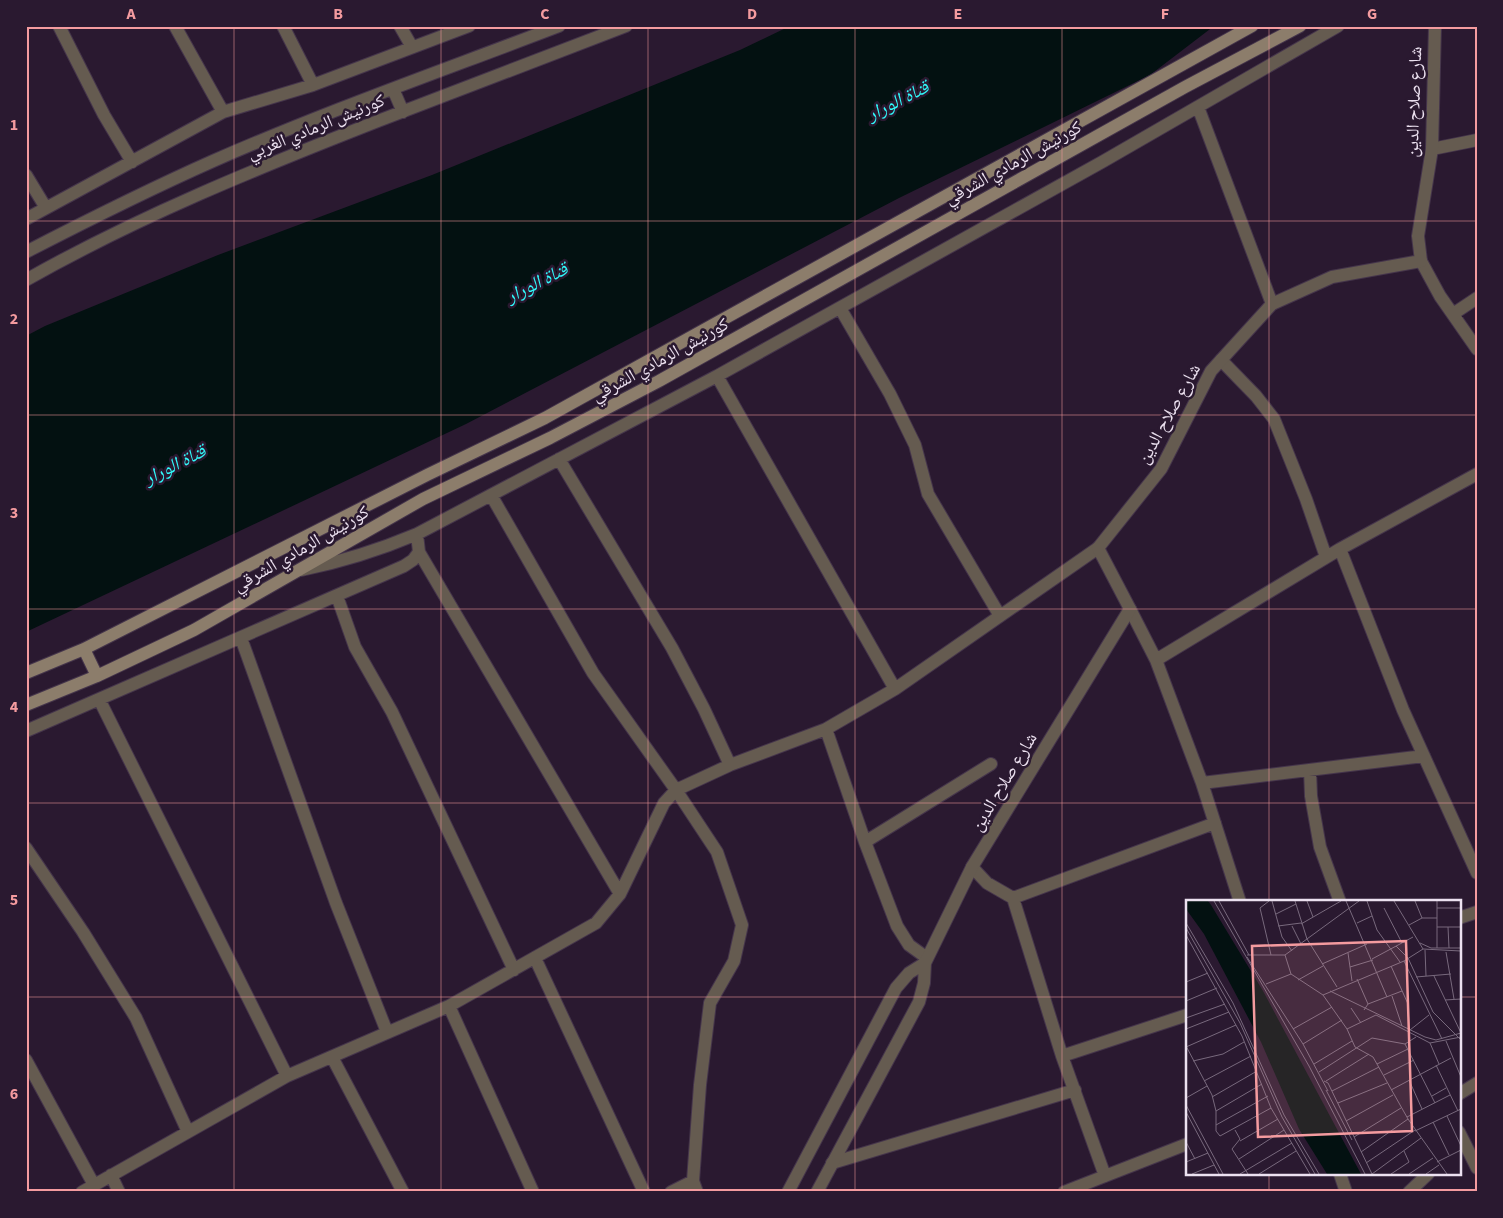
<svg xmlns="http://www.w3.org/2000/svg" width="1503" height="1218" viewBox="0 0 1503 1218" font-family="'Source Sans 3','Noto Naskh Arabic',sans-serif">
  <style>
    .water { fill: #031111 }
    .lines { fill: none; stroke-linecap: round; stroke-linejoin: round }
    .minor-casing { stroke: #45354b; stroke-width: 14 }
    .tertiary-casing { stroke: #45354b; stroke-width: 14 }
    .secondary-casing { stroke: #45354b; stroke-width: 14 }
    .minor { stroke: #655b50; stroke-width: 12 }
    .tertiary { stroke: #655b50; stroke-width: 12 }
    .secondary { stroke: #8c7d6b; stroke-width: 12 }
    .grid { fill: none; stroke: #f49b9f; stroke-width: 1; stroke-opacity: 0.55 }
    .labels { text-anchor: middle; dominant-baseline: central; stroke-width: 5; stroke-linejoin: round; paint-order: stroke }
    .street-label { font-size: 18px; fill: #ece1f0; stroke: #2a1930 }
    .water-label { font-size: 19px; font-style: italic; fill: #30f9fa; stroke: #2a1930 }
    .inset-road { fill: none; stroke: #78697d; stroke-width: 1 }
    .view { fill: #f49b9f; fill-opacity: 0.15; stroke: #f49b9f; stroke-width: 2.5 }
    .inset-edge { fill: none; stroke: #ece1f0; stroke-width: 2.5 }
    .neatline { fill: none; stroke: #f49b9f; stroke-width: 2 }
    .grid-label { font-size: 16px; text-anchor: middle; font-weight: bold; fill: #f49b9f }
  </style>
  <rect width="100%" height="100%" fill="#2a1930"/>
  <path class="water" d="M790 26H1214L1150 75 899 198 466 424 26 632V336L45 326 218 255 432 175 740 50Z"/>
  <g class="lines">
    <defs>
      <path id="minor" d="M59 26 104 115 132 162
        M175 26 223 112
        M283 26 313 85
        M400 26 412 47
        M393 89 403 112
        M1198 107 1272 304
        M1432 149 1477 140
        M26 175 46 208
        M26 219 223 112 313 85 469 26
        M26 252C88 220 150 189 213 161 327 111 444 70 559 26
        M1421 261 1440 296 1477 349
        M26 280C139 216 258 168 378 121 461 89 543 58 626 26
        M840 308 890 394 915 445 928 494 1000 616
        M1453 314 1477 298
        M1221 360 1256 396 1274 419 1306 499 1326 557
        M717 376 895 689
        M559 459 672 648 704 709 730 765
        M491 495 593 673 676 790 717 852 742 925 734 961 710 1003 700 1085 693 1181 697 1192
        M1340 549 1403 710 1477 873
        M419 552 620 894
        M301 570C341 562 379 550 417 534L717 376 1102 162 1338 26
        M337 596 355 647 392 712 514 970
        M1130 609 1156 660 1202 783 1240 902
        M241 638 336 903 387 1032
        M1156 660 1340 549 1477 474
        M99 699 287 1076
        M826 729 865 842 897 926 909 945 927 958
        M26 731 404 566 413 560 419 552 417 534
        M1310 770 1311 796 1320 847 1340 902
        M1202 783 1424 756
        M865 842 991 764
        M26 848 83 932 136 1018 188 1132
        M972 867 987 883 1013 898 1062 1056 1105 1176
        M1013 898 1215 823
        M1459 918 1477 912
        M535 958 644 1192
        M449 1006 533 1192
        M1062 1056 1187 1015
        M332 1057 403 1192
        M26 1060 94 1185
        M1459 1094 1477 1083
        M1459 1132 1477 1168
        M832 1163 1075 1090
        M1340 1174 1346 1192
        M111 1175 119 1192
        M82 1192 287 1076 449 1006 596 923 620 894 664 803 676 790 730 765 826 729 895 689 1098 548
        M671 1192 693 1181
        M1064 1192 1187 1144
        M1409 1192 1428 1174"/>
      <path id="tertiary" d="M788 1192 896 988 909 973 925 963
        M817 1192 919 1002 924 983 925 963 972 867 1130 609 1098 548 1161 469 1211 371 1272 304 1332 277 1421 261 1418 236 1432 149 1435 26"/>
      <path id="secondary" d="M84 649 97 676
        M26 673 84 649 427 475 545 418 1252 26
        M26 705 97 676 194 630 423 499 550 438 659 381 1185 87 1300 26"/>
    </defs>
    <use href="#minor" class="minor-casing"/>
    <use href="#tertiary" class="tertiary-casing"/>
    <use href="#secondary" class="secondary-casing"/>
    <use href="#minor" class="minor"/>
    <use href="#tertiary" class="tertiary"/>
    <use href="#secondary" class="secondary"/>
  </g>
  <path class="grid" d="M234 26V1192M441 26V1192M648 26V1192M855 26V1192M1062 26V1192M1269 26V902M26 221H1477M26 415H1477M26 609H1477M26 803H1477M26 997H1187M1459 997H1477M1269 1174V1192"/>
  <g class="labels">
    <g class="street-label">
      <text transform="translate(1414 102) rotate(-88)">شارع صلاح الدين</text>
      <text transform="translate(316 127) rotate(-22)">كورنيش الرمادي الغربي</text>
      <text transform="translate(1013 163) rotate(-29)">كورنيش الرمادي الشرقي</text>
      <text transform="translate(660 360) rotate(-29)">كورنيش الرمادي الشرقي</text>
      <text transform="translate(1169 414) rotate(-61)">شارع صلاح الدين</text>
      <text transform="translate(301 549) rotate(-30)">كورنيش الرمادي الشرقي</text>
      <text transform="translate(1004 782) rotate(-59)">شارع صلاح الدين</text>
    </g>
    <g class="water-label">
      <text transform="translate(898 101) rotate(-27)">قناة الورار</text>
      <text transform="translate(537 283) rotate(-27)">قناة الورار</text>
      <text transform="translate(175 465) rotate(-27)">قناة الورار</text>
    </g>
  </g>
  <g transform="translate(1186 900)">
    <rect width="275" height="275" fill="#2a1930"/>
    <path d="M0 1H22L25 5 77 91 175 274H141L113 229 75 142 18 34 0 9Z" fill="#031111"/>
    <path class="inset-road" d="M28 1 123 166 179 274M33 1 63 55M83 1 74 8 85 55M86 1 96 37 106 51M109 1 121 39 151 87M121 1 127 17M160 1 201 97M181 1 191 30 214 62M208 1 237 49 275 51M229 1 236 18M251 1V48M198 8 216 43M251 8H275M90 14 110 4M0 23 47 103 98 215 133 274M171 23 186 16M115 24 155 1M223 25 236 18H251M92 26 115 23M106 26 115 44M251 27H275M262 27 263 48M0 28 54 123 96 217 129 274M0 35 56 136 85 208 124 274M234 43 245 48H275M210 46 222 58M239 50 240 76M260 52 268 99M162 53 166 81M61 55H99M99 55 105 74 137 95 161 129 169 147 187 157 222 219 261 274M99 55 173 1M61 57 117 144 142 191M222 58 247 112 275 140M186 59 227 37M218 61 256 139M136 64 181 44M205 66 222 104M164 67 187 60M248 76 275 133M230 77 265 74M171 79 182 104M112 80 137 66M0 82 22 73M80 84 105 74M144 91 239 137 250 140 275 133M137 95 218 61 237 49M206 96 216 126M259 100 275 99M0 101 31 88M165 108 175 123M178 110 182 104 216 91M190 115 244 143 275 137M0 118 39 104M0 129 43 112M107 129 146 107M161 129 190 115M224 130 243 115M260 141 275 177M244 143 253 164M117 144 156 120M219 144 249 203M0 146 26 195 30 211V231L34 236 85 208M0 147 50 125M7 161 37 154 58 142M128 164 166 141M191 164 222 149M250 165 272 211M133 172 186 138 219 144 230 137M198 175 228 160M223 180 236 209M18 181 65 156M138 181 142 183 186 274M140 181 183 154M140 190 166 240M205 190 265 158M146 191 193 167M246 196 260 188M26 197 71 171M0 198 21 186M152 203 201 183M0 205 37 274M30 211 76 184M0 212 33 274M261 216 275 246M221 217 264 195M160 221 207 195M247 222 263 255M30 225 82 196M49 230 54 239 46 249 62 274M229 231 275 209M168 237 215 208M54 241 92 219M0 242 9 259M175 252 222 219M53 259 98 230M0 262 22 253M251 262 275 250M180 263 229 230M6 274 28 265M54 274 106 243M73 274 110 251M186 274 235 238M205 274 223 262 218 251M223 274 247 258M240 274 253 265"/>
    <path class="view" d="M220 41 226 231 72 237 66 46Z"/>
    <rect width="275" height="275" class="inset-edge"/>
  </g>
  <rect width="1503" height="1218" fill="none" stroke="#2a1930" stroke-width="55"/>
  <rect x="28" y="28" width="1448" height="1162" class="neatline"/>
  <g class="grid-label">
    <text x="131" y="19">A</text>
    <text x="338" y="19">B</text>
    <text x="545" y="19">C</text>
    <text x="752" y="19">D</text>
    <text x="958" y="19">E</text>
    <text x="1165" y="19">F</text>
    <text x="1372" y="19">G</text>
    <text x="14" y="130">1</text>
    <text x="14" y="324">2</text>
    <text x="14" y="518">3</text>
    <text x="14" y="712">4</text>
    <text x="14" y="905">5</text>
    <text x="14" y="1099">6</text>
  </g>
</svg>
